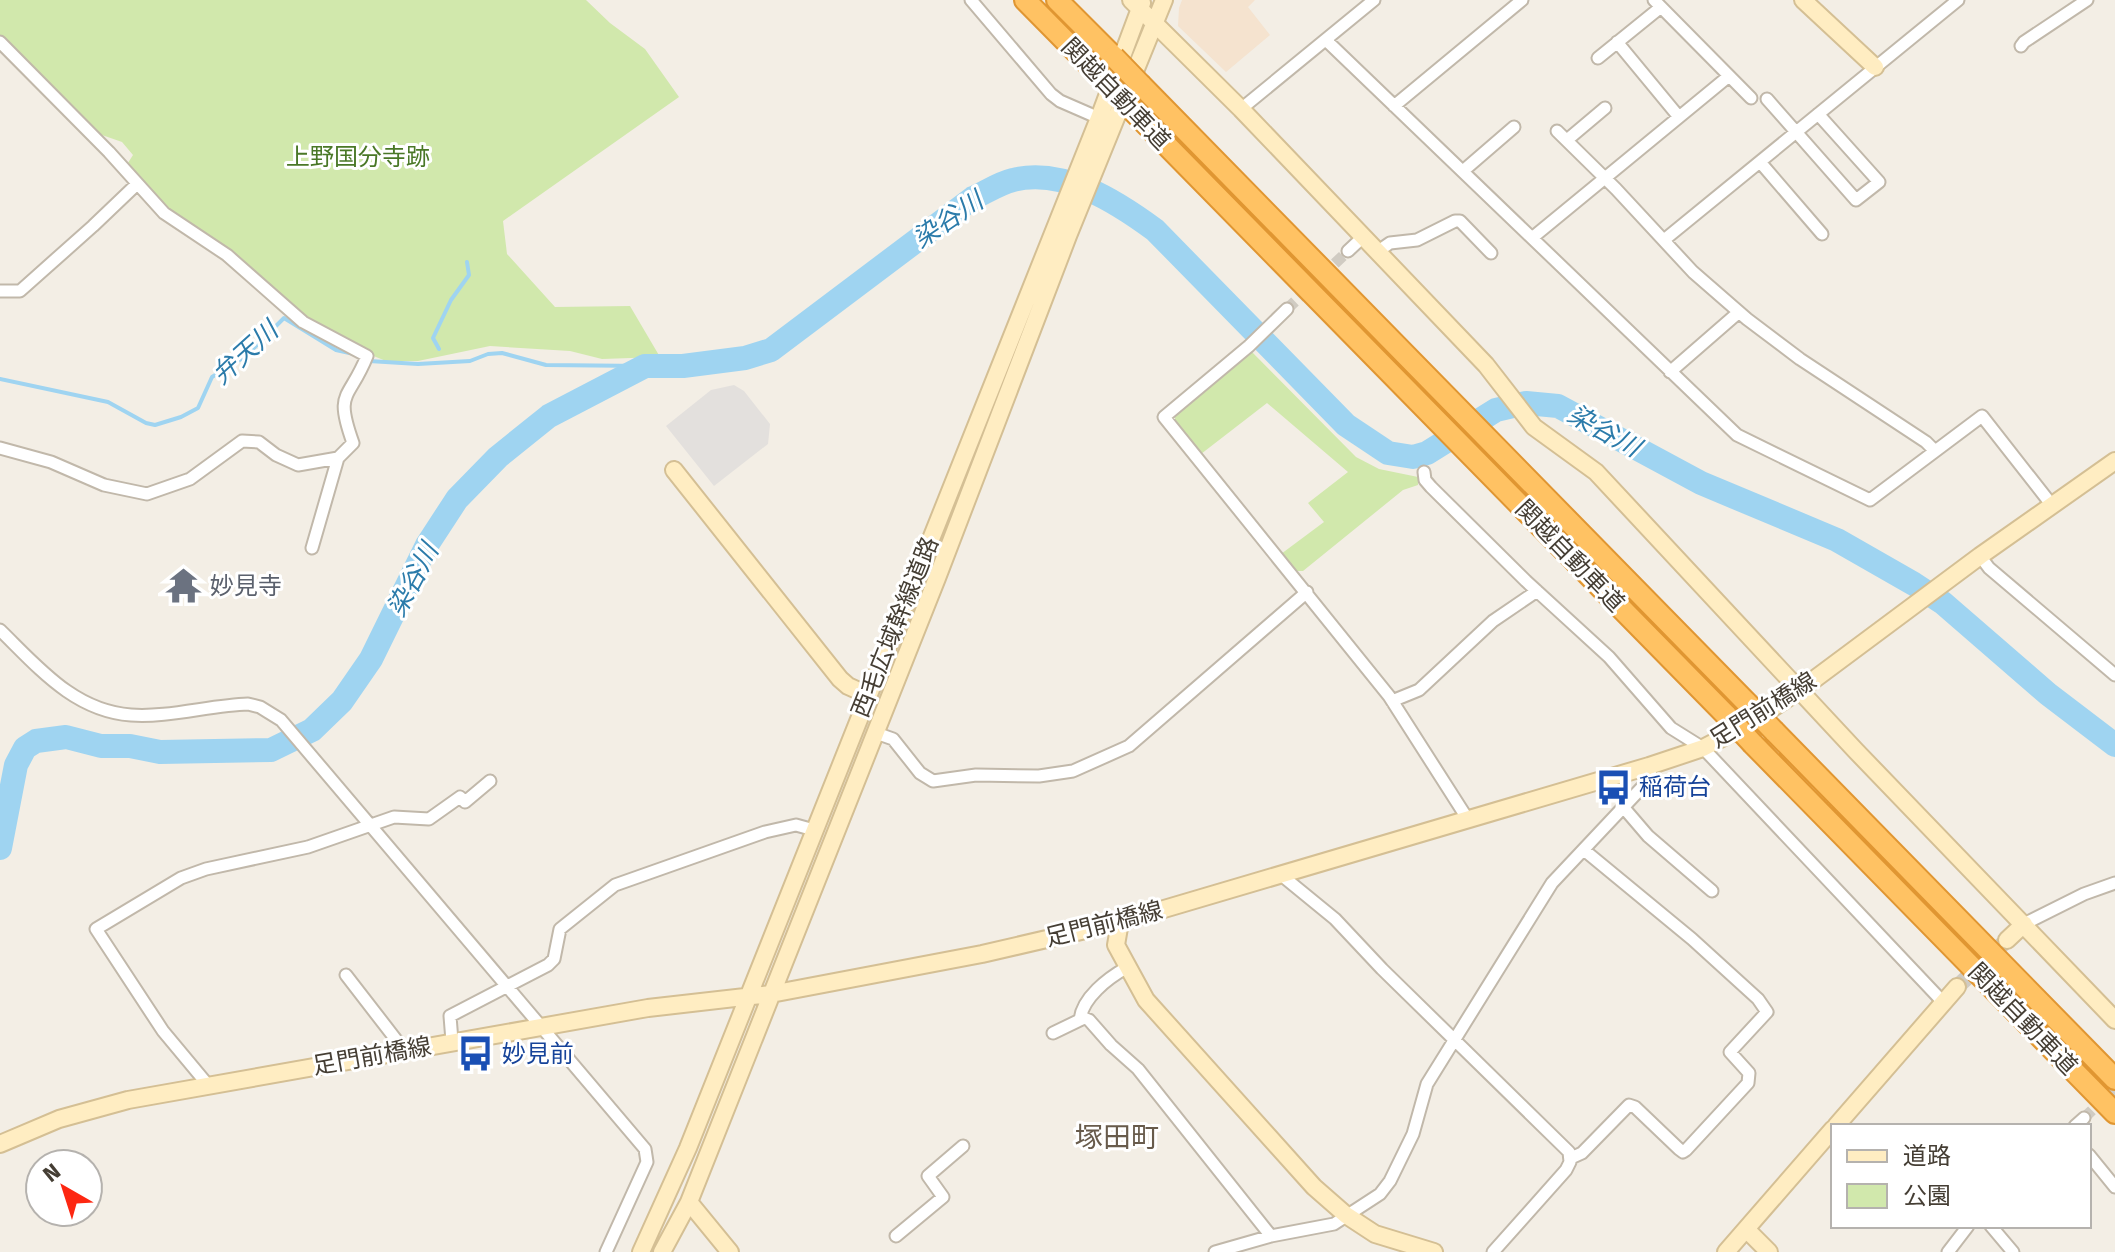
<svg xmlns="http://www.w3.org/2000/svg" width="2115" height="1252" viewBox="0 0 2115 1252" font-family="'Fira Sans','Noto Sans JP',sans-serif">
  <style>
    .commercial { fill: #f5e3cf }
    .green { fill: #d1e8ac }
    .parking { fill: #e3e0dd }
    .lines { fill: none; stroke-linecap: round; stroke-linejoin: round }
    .stream { stroke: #9fd4f1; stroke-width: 4 }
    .river { stroke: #9fd4f1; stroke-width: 24 }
    .street-tunnel { stroke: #d0cbc2; stroke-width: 11; stroke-dasharray: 11 5.5; stroke-linecap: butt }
    .secondary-tunnel { stroke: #d0cbc2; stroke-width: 16; stroke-dasharray: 16 8; stroke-linecap: butt }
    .street-casing { stroke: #c1b8aa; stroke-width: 15 }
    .secondary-casing { stroke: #d4bf94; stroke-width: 20 }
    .highway-casing { stroke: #e09632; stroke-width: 24 }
    .street { stroke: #fff; stroke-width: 11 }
    .secondary { stroke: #ffedc2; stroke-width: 16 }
    .highway { stroke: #ffc263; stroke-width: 20 }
    .highway-bridge-casing { stroke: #e09632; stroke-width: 24; stroke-linecap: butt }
    .highway-bridge { stroke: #ffc263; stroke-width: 20 }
    .labels { text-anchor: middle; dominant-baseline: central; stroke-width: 6; stroke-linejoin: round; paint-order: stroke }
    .street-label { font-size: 24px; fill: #453e34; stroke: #fff }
    .park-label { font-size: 24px; fill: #4a7827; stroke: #fff }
    .worship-label { font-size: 24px; fill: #5b616d; stroke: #fff; text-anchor: start }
    .transit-label { font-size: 24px; fill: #164399; stroke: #fff; text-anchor: start }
    .water-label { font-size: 26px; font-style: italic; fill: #2b7baa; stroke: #fff }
    .quarter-label { font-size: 28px; fill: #685b4b; stroke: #fff }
  </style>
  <rect width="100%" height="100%" fill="#f3eee5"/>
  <path class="commercial" d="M1182 0H1255L1248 7 1270 35 1226 72 1178 26 1179 8Z"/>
  <path class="green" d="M0 0H586L610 23 645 49 679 97 503 221 507 254 555 307 630 306 660 357 602 359 570 351 490 346 418 361H386L356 349 320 329 167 210 126 166 133 155 122 142 99 134 0 38Z
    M1250 350 1356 457 1379 469 1418 477V485L1403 490 1303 571H1294L1281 554 1324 522 1308 503 1348 472 1267 403 1201 454 1175 421V412Z"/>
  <path class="parking" d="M734 385 744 391 770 424 768 444 714 486 666 426 711 390Z"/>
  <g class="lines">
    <path class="stream" d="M439 349 433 338 451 300 469 275 467 262
      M369 361 418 364 470 361 488 354 502 353 546 365 645 366
      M0 379 108 402 146 423 155 425 181 417 198 408 212 377 246 356 284 318 336 350 354 354"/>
    <path class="river" d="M0 848 16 765 25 748 36 741 66 737 101 746H130L160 752 271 750 312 730 342 701 371 659 427 545 457 499 498 457 549 416 645 366H683L745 358 771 350 973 198C986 192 1000 183 1013 180 1063 167 1117 202 1155 230L1346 425 1388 453 1413 457 1427 453 1496 410 1526 403 1558 406 1701 483 1837 540 1914 584 1943 603 2048 694 2115 745"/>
    <path class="street-tunnel" d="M1287 309 1348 251
      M2084 1118 2115 1088"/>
    <path class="secondary-tunnel" d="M1957 987 2007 940"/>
    <defs>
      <path id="street" d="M971 0 1051 94 1060 101 1099 118
        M1654 0 1751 98
        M1328 38 1329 43 1737 435 1870 500 1982 416 2051 504
        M0 42 109 152 164 213 227 255 303 322 367 356C349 401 334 390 353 443L338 458 312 548
        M1617 42 1679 117
        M2021 46 2024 42 2087 0
        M1598 58 1661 7
        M1767 99 1856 200 1879 182 1818 114
        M1394 106 1522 0
        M1241 109 1374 0
        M1557 131 1616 189 1693 272 1747 319 1800 359 1926 442 1935 451
        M1567 140 1605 108
        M1760 162 1822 234
        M1463 171 1514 127
        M1532 238 1729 76
        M1664 240 1958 0
        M1348 251 1363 237
        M1377 252 1390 243 1417 240 1455 221H1460L1491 253
        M0 291H20L93 226 137 184
        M1287 309 1249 346 1164 417 1389 696 1467 818
        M1670 372 1739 312
        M0 448 51 462 104 485 147 494 190 479 242 441 259 442 276 455 298 465 338 458
        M1424 472 1425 480 1431 487 1526 581 1609 657 1671 728 1703 748 1942 1001
        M1980 556 1989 568 2115 675
        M0 630C38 667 74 711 131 715 166 718 212 705 248 704L260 707 281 720 645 1149 647 1162 606 1252
        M1392 701 1419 690 1493 621 1537 591
        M876 733 893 739 920 773 933 781 976 775 1039 776 1073 771 1129 746 1307 592
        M1624 808 1648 836 1712 891
        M1280 874 1335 919 1382 969 1569 1152 1570 1162 1566 1170 1493 1252
        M2024 924 2084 894 2115 883
        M346 975 404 1050
        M1080 1020C1082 998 1108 978 1126 968
        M1053 1033 1084 1018 1089 1020 1111 1045 1138 1069 1271 1236
        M452 1041 450 1016 548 965 554 959 560 929 615 885 765 832 796 825 814 830
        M208 1085 163 1031 96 929 181 878 206 869 308 847 394 817 429 819 460 797 465 802 490 781
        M2075 1126 2084 1118
        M2089 1155 2115 1187
        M1571 1158 1582 1153 1629 1105 1635 1107 1679 1149 1683 1152 1686 1150 1748 1083 1749 1073 1730 1052 1767 1012 1758 999 1692 939 1584 850
        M1991 1226 2013 1252
        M896 1236 943 1197 928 1176 963 1146
        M1215 1252 1271 1236 1334 1224 1380 1194 1390 1181 1413 1134 1427 1084 1552 883 1648 781 1651 776 1649 766
        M1948 1252 1968 1226"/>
      <path id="secondary" d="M1131 0 1241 109 1486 365 1534 427 1596 472 1856 751 2115 1020
        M1803 0 1875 67
        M674 470 840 679 848 686 868 695
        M1120 922 1116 945 1146 1000 1314 1187 1346 1215 1375 1234 1434 1252
        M2007 940 2024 924
        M1836 1126 1957 987
        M0 1144 59 1119 128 1100 648 1008 771 994 982 954 1120 922 1649 766 1703 748 1747 725 1800 690 1980 556 2115 461
        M689 1202 730 1252
        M1746 1229 1769 1252
        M641 1252 688 1148 1099 118 1142 3
        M662 1252 689 1202 937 578 1068 236 1164 0
        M1726 1252 1833 1129"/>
      <path id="highway" d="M1025 0 1104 80
        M1057 0 1114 57
        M1141 85 1747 703
        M1131 109 1727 716
        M1774 731 2115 1079
        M1753 744 2115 1113"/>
    </defs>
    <use href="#street" class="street-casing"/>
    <use href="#secondary" class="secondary-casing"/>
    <use href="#highway" class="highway-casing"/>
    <use href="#street" class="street"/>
    <use href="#secondary" class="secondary"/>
    <use href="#highway" class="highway"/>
    <defs>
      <path id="highway-bridge" d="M1114 57 1141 85
        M1104 80 1131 109
        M1747 703 1774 731
        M1727 716 1753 744"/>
    </defs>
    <use href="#highway-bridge" class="highway-bridge-casing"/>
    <use href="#highway-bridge" class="highway-bridge"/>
  </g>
  <defs>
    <symbol id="temple-bare" viewBox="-9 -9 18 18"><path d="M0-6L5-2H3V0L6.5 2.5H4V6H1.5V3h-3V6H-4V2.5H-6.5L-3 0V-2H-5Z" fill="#6b7280" stroke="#fff" stroke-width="2.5" paint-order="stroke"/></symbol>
    <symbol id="bus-bare" viewBox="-9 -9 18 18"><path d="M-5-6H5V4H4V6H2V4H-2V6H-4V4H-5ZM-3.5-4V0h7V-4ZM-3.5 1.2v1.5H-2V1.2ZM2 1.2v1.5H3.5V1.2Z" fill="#1a4fb4" stroke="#fff" stroke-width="2.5" paint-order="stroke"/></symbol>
  </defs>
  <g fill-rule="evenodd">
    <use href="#temple-bare" x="158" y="560" width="51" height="51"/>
    <use href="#bus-bare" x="1588" y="762" width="51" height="51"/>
    <use href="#bus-bare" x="450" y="1028" width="51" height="51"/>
  </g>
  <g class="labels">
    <g class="street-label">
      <text transform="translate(1116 94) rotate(46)">関越自動車道</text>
      <text transform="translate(1570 556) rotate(46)">関越自動車道</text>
      <text transform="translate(895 627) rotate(-68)">西毛広域幹線道路</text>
      <text transform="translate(1763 710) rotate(-32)">足門前橋線</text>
      <text transform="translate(1104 924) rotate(-14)">足門前橋線</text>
      <text transform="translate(2023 1019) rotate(46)">関越自動車道</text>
      <text transform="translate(372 1056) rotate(-10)">足門前橋線</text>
    </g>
    <g class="park-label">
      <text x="358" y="157">上野国分寺跡</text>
    </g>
    <g class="worship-label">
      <text x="210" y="586">妙見寺</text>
    </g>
    <g class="transit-label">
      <text x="1639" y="787">稲荷台</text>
      <text x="502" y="1054">妙見前</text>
    </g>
    <g class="water-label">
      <text transform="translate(948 220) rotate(-34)">染谷川</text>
      <text transform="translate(245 353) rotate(-42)">弁天川</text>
      <text transform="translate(1604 431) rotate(29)">染谷川</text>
      <text transform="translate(413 580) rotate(-62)">染谷川</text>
    </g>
    <g class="quarter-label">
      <text x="1117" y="1137">塚田町</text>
    </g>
  </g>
  <rect x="1831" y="1124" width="260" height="104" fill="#ffffff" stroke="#b5b2ae" stroke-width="2"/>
  <rect x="1847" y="1150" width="40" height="12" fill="#ffedc2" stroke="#b5b2ae" stroke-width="2"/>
  <text x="1903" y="1164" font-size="24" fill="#453e34">道路</text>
  <rect x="1847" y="1184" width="40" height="24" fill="#d1e8ac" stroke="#b5b2ae" stroke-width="2"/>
  <text x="1903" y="1204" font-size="24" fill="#453e34">公園</text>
  <g transform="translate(64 1188) rotate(321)"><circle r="38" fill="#ffffff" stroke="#b5b2ae" stroke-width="2"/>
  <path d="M0-6L14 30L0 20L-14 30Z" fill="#fd2711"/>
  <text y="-12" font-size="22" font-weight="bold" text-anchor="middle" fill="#453e34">N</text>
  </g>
</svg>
